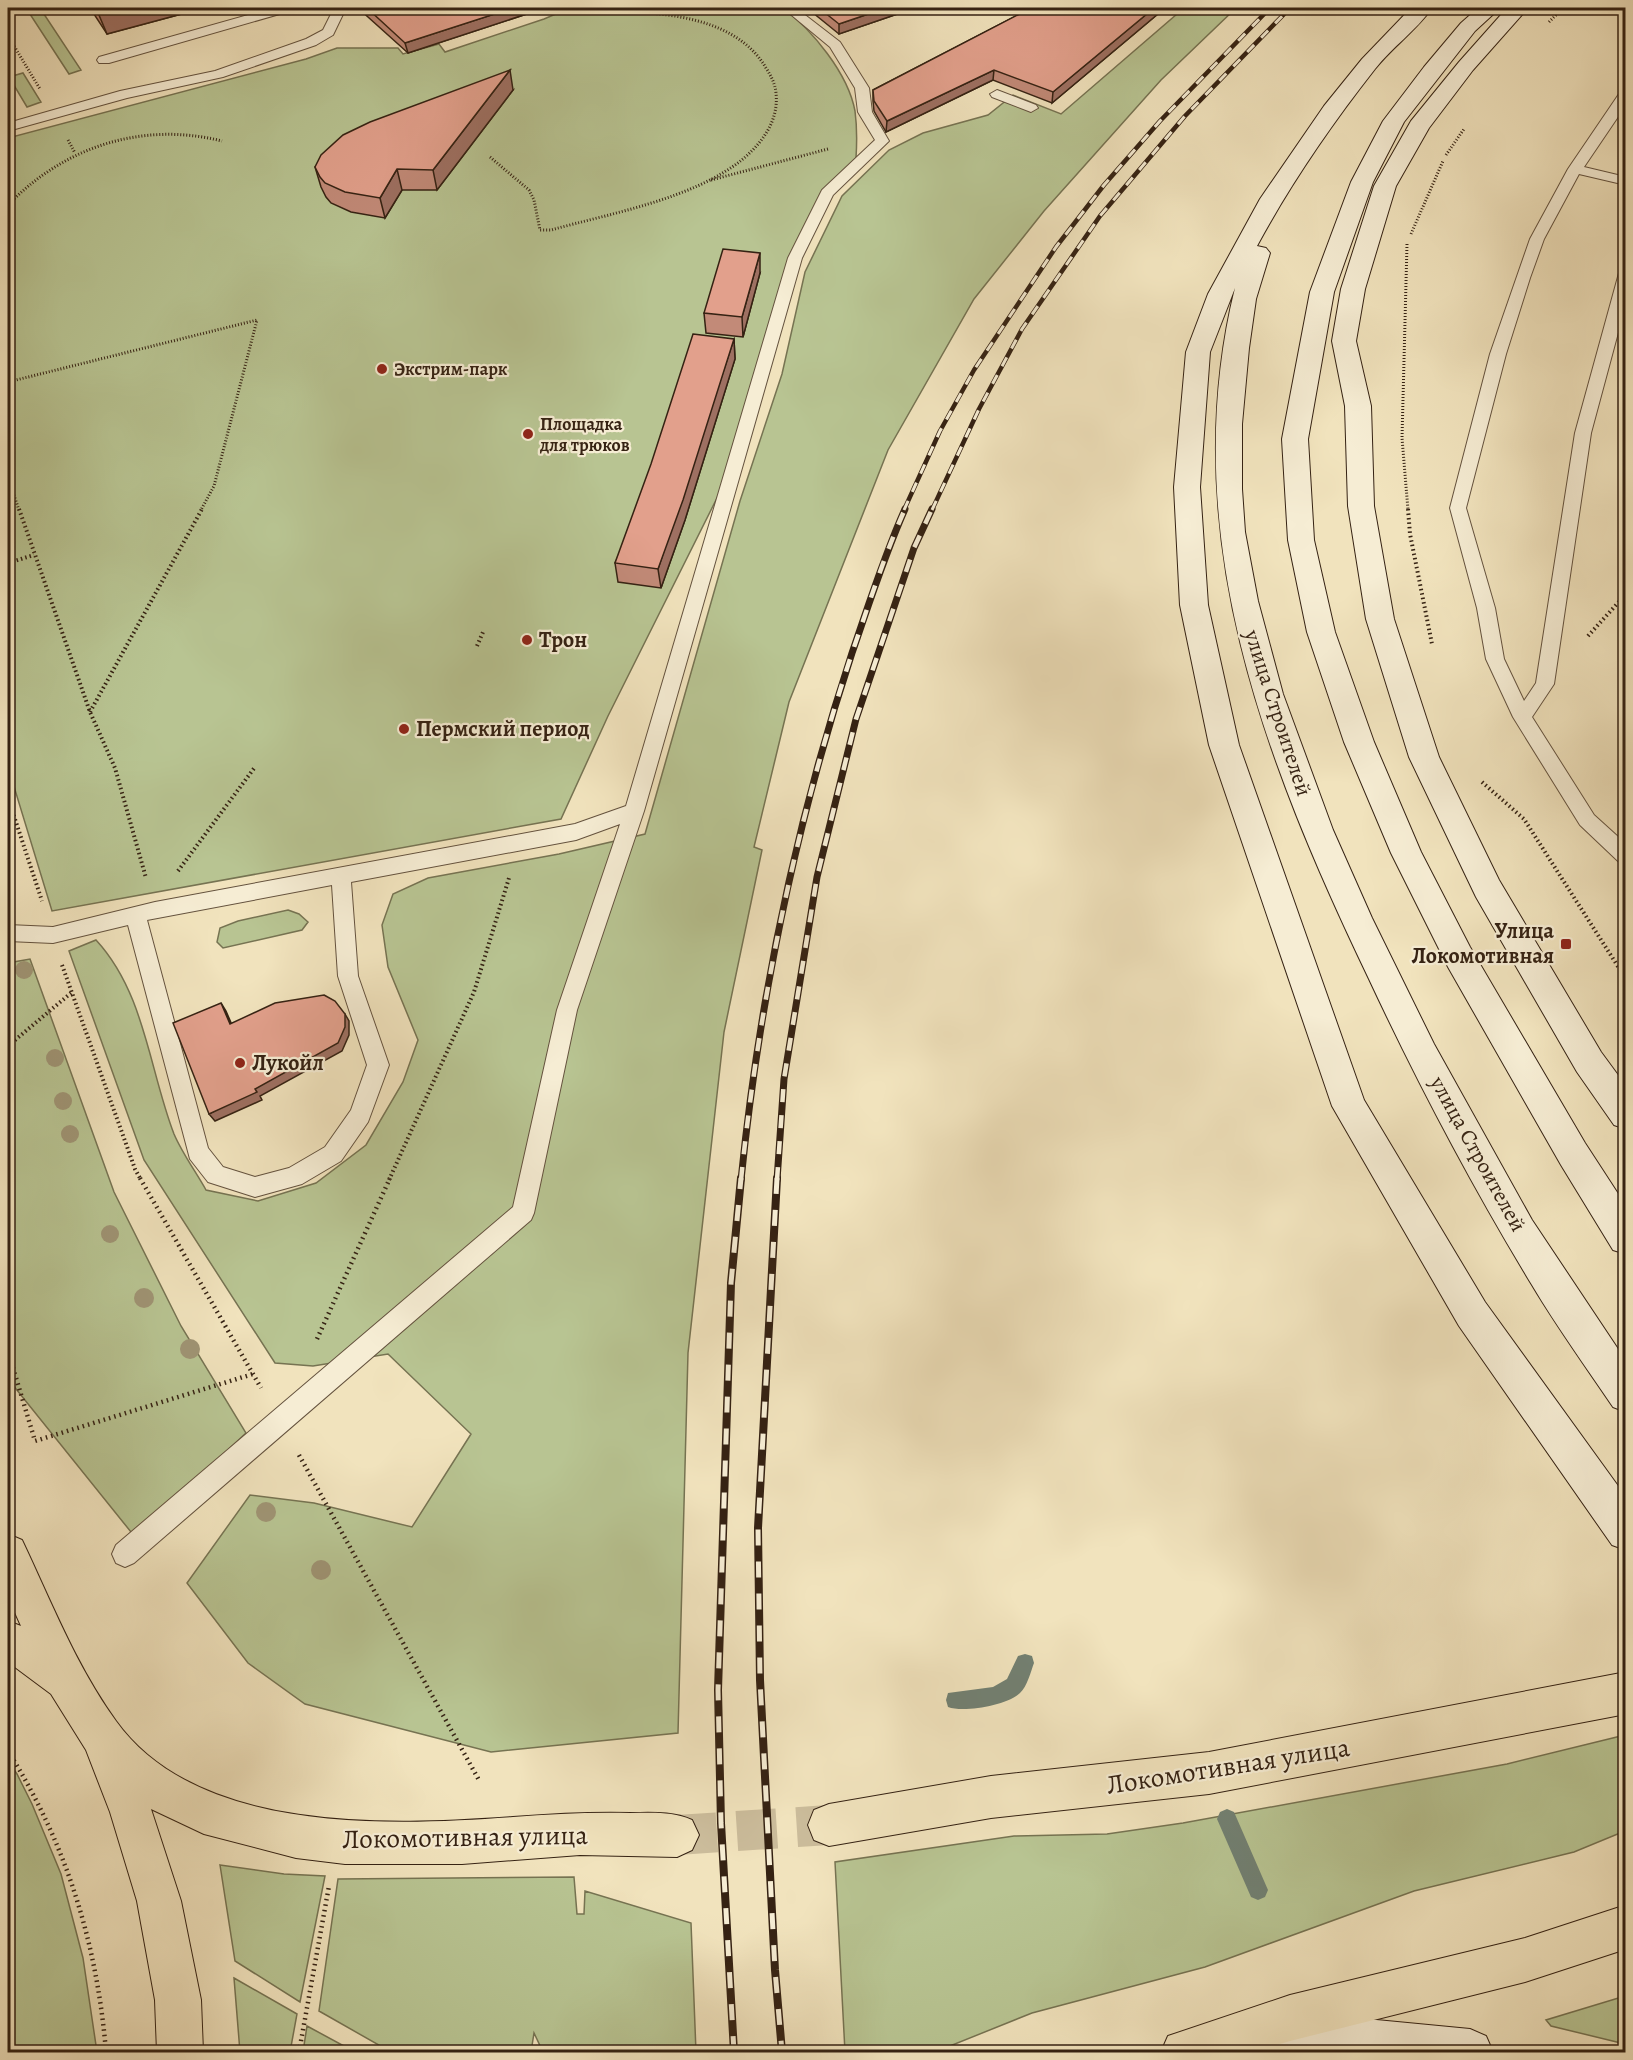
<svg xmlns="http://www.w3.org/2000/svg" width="1633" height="2060" viewBox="0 0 1633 2060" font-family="Alegreya,serif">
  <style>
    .green { fill: #b8c492; stroke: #767352; stroke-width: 1.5 }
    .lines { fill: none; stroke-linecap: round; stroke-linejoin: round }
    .stream { fill: #728072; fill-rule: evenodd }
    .primary-tunnel { stroke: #cbbc9b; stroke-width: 40; stroke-dasharray: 40 20; stroke-linecap: butt }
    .service-casing { stroke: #64523e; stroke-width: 2 }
    .secondary-casing { stroke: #352213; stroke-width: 2 }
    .primary-casing { stroke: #352213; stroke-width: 2 }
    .path-far2 { stroke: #352213; stroke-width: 3; stroke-dasharray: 1 2; stroke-linecap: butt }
    .path-far1 { stroke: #352213; stroke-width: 4; stroke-dasharray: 1.5 3; stroke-linecap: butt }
    .path { stroke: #352213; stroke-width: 4.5; stroke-dasharray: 1.5 4; stroke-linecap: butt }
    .service { fill: #f6edd4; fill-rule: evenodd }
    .secondary { fill: #f6edd4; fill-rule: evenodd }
    .primary { fill: #f1e3bd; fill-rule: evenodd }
    .rail-far2-casing { stroke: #352213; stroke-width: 4.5 }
    .rail-far1-casing { stroke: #352213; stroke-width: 7 }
    .rail-casing { stroke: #352213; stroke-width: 8 }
    .rail-far2 { stroke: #f6edd4; stroke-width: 3; stroke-dasharray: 10; stroke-linecap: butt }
    .rail-far1 { stroke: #f6edd4; stroke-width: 4.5; stroke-dasharray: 13; stroke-linecap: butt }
    .rail { stroke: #f6edd4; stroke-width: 5; stroke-dasharray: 16; stroke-linecap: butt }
    .tree { fill: #9f9474 }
    .wall { fill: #c28a78; stroke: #352213; stroke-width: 1.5 }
    .shaded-wall { fill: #9e7062; stroke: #352213; stroke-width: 1.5 }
    .building { fill: #e2a08c; stroke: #352213; stroke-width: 1.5 }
    .poi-dot { fill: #8f2418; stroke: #f6edd4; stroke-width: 2 }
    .labels { text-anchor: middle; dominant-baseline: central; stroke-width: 4.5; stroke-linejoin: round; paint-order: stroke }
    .far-poi-label { font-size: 18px; font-weight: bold; fill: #352213; stroke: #f6edd4; text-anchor: start }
    .poi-label { font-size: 22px; font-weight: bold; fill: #352213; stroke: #f6edd4; text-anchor: start }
    .street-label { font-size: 22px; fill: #352213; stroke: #f6edd4 }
    .near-street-label { font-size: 27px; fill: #352213; stroke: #f6edd4 }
  </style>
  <rect width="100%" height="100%" fill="#f1e3bd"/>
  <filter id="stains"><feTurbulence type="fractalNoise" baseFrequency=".00333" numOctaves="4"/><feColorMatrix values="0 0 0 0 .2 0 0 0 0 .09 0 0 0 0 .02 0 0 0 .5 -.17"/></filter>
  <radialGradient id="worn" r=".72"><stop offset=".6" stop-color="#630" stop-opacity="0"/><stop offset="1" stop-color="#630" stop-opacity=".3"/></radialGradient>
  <path class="green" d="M26 8H40L81 70 69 74Z
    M570 8H783C812 30 848 73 855 111 857 126 857 142 856 158L825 190 721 490 608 716 561 819 52 911 8 767V138L306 59 337 48H398L403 54 439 44 445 52 544 19Z
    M1184 8H1236L1161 80 1044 211 974 299 888 450 789 702 754 847 762 850 724 1032 688 1353 678 1733 491 1752 305 1704 248 1663 187 1583 250 1495 314 1503 412 1527 471 1434 388 1354 313 1366 275 1363 144 1160 69 951 96 940C145 993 149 1069 174 1134 182 1153 196 1172 206 1190L258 1201 316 1183 366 1145 403 1082 418 1040 388 967 382 925 393 894 428 878 559 854 645 834 740 501 782 374 805 272 842 196 889 150 923 133 988 115 1013 95 1061 114Z
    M23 73 41 102 27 107 9 77Z
    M288 910 299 914 308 922 302 930 223 948 217 942 220 928 238 921Z
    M30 959 114 1192 181 1326 246 1433 135 1537 8 1379V963Z
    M1625 1735V1831L1574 1852 1414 1891 1205 1967 1032 2013 935 2052H845L835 1862 1014 1836 1107 1834 1183 1823 1507 1764Z
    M8 1761 17 1774 32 1804 61 1874 83 1958 97 2052H8Z
    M220 1865 284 1874 325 1876 300 2002 235 1961Z
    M574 1877 577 1914H584L585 1891 691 1923 696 2052H543L534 2033 531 2052H391L319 2011 338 1879Z
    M234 1978 297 2014 290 2052H240Z
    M1625 1996V2044L1551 2026 1546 2020Z
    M307 2026 355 2052H303Z"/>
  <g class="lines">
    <path class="stream" d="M1025 1654 1032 1656 1034 1663C1031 1671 1027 1687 1020 1693 1008 1705 964 1713 948 1707L946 1700 948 1693 993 1687 1007 1679 1018 1656Z
      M1227 1809 1234 1812 1268 1890 1265 1897 1258 1900 1251 1897 1217 1819 1220 1812Z"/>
    <path class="primary-tunnel" d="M677 1835 829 1825"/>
    <defs>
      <path id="service" d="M273 8H291L290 11 109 63H99L97 60 99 57Z
        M334 8H346L333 35 316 45 223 77 127 98 8 131V123L120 91 215 71 306 39 323 30Z
        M783 8H796L840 42 869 88 872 112 889 141 833 195 802 258 644 811 577 1010 534 1213 531 1220 134 1563 125 1567 116 1563 112 1554 116 1545 513 1207 557 1010 620 824 576 840 351 882 358 976 389 1065 368 1122 341 1161 302 1184 255 1197 208 1182 190 1159 128 925 53 943 8 941V925L53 927 155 902 575 824 626 806 788 258 822 190 875 140 858 112 855 88 830 47ZM332 885 338 976 367 1065 351 1110 325 1147 289 1168 255 1177 223 1167 208 1148 147 920Z
        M997 90 1036 105 1038 108 1031 112 992 97 990 94Z
        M1626 90V105L1584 167 1626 177V185L1579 174 1544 239 1530 278 1506 354 1466 508 1495 608 1504 659 1524 701 1536 683 1575 433 1619 273 1626 268V303L1591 433 1554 684 1532 717 1594 815 1626 844V864L1619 862 1580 825 1513 717 1486 659 1477 608 1450 508 1490 354 1530 239 1568 169 1621 91Z"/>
      <path id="secondary" d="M1411 8H1432C1416 31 1392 47 1375 69 1331 125 1291 183 1257 246L1266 248 1270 253 1256 299 1249 348 1242 424V489L1245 532 1258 601 1283 694 1333 830 1372 918 1434 1044 1532 1220 1626 1361V1412L1613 1407C1586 1367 1557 1327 1532 1285 1472 1186 1418 1084 1369 979 1265 762 1175 532 1235 288L1210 352 1200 487 1208 605 1239 745 1364 1100 1485 1302 1626 1497V1550L1612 1545 1459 1326 1332 1106 1209 745 1180 605 1174 487 1186 352 1208 294 1260 199 1324 106 1362 59Z
        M1478 8H1500L1475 31 1404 122 1373 182 1334 292 1308 439 1314 540 1335 632 1374 742 1421 852 1470 947 1585 1143 1626 1206V1254L1613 1250 1561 1165 1448 967 1391 853 1344 742 1307 632 1288 540 1282 439 1310 292 1351 182 1383 121 1424 67 1461 23Z
        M1507 8H1528L1473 70 1429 128 1396 186 1365 289 1356 341 1371 406 1374 506 1394 619 1439 757 1499 880 1601 1052 1626 1086V1129L1614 1125 1577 1072 1476 897 1409 757 1366 619 1348 506 1345 406 1332 341 1341 289 1374 186 1411 121 1459 62Z
        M1366 2019 1470 2029 1486 2036 1493 2052H1256L1263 2036 1279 2029Z"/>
      <path id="primary" d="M8 1534 22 1540C51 1601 76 1666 116 1721 197 1834 389 1826 513 1817 552 1814 590 1812 630 1813 652 1813 672 1811 692 1820L699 1835 692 1850 677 1857 580 1855 462 1864H345L296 1858 204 1834 151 1809 181 1901 201 2000 203 2052H157L155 2000 137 1901 110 1812 86 1750 51 1694 8 1662V1621L21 1626 8 1597Z
        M1626 1672V1714L1209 1794 991 1818 829 1846 814 1840 808 1825 814 1810 829 1804 991 1776 1209 1752Z
        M1626 1905V1949L1525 1982 1290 2041 1253 2052H1161L1168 2036 1290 1995 1525 1938Z"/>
    </defs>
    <use href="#service" class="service-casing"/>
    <use href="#secondary" class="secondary-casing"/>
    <use href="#primary" class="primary-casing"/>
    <path class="path-far2" d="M1549 22 1563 8
      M8 36 40 89
      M68 140 75 153
      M1446 155 1464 129
      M490 157 529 190 534 200 540 230H551C612 213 693 199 743 159 763 142 779 120 776 93 775 83 771 76 766 68 732 9 638 10 578 13
      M711 180 828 149
      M8 205C64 147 142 121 222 141
      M1411 234 1443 161
      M1407 244 1402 438 1408 510
      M8 382 257 320 214 486 201 510
      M8 478 19 510"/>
    <path class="path-far1" d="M19 509 90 712 115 768 146 878
      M1408 509 1410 534 1432 644
      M8 563 34 555
      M1588 636 1626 594
      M477 646 483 632
      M90 712 202 509
      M1482 782 1524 819 1626 979
      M8 798 42 901
      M178 871 255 767
      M62 965 135 1169 141 1180
      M8 1046 71 993
      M389 1180 474 992 509 878"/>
    <path class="path" d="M140 1178 261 1388
      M8 1335 11 1361 35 1441 253 1374
      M317 1339 390 1178
      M299 1455 480 1782
      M8 1751C66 1843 97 1943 106 2052
      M299 2052 329 1886"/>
    <use href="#service" class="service"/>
    <use href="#secondary" class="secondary"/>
    <use href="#primary" class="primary"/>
    <defs>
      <path id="rail-far2" d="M904 510 940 431 974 370 1056 247 1104 185 1160 121 1270 8
        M932 510 979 409 1022 329 1100 216 1185 116 1290 8"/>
      <path id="rail-far1" d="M741 1180C759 1002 796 823 852 653 869 604 884 556 905 509
        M777 1180 784 1079 817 877 856 719 914 548 932 509"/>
      <path id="rail" d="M777 1178 758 1528 760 1680 775 1970 782 2052
        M734 2052 721 1823 718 1690 731 1283 741 1178"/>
    </defs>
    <use href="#rail-far2" class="rail-far2-casing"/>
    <use href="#rail-far1" class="rail-far1-casing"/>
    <use href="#rail" class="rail-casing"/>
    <use href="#rail-far2" class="rail-far2"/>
    <use href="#rail-far1" class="rail-far1"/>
    <use href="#rail" class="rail"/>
  </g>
  <g class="tree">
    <circle cx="24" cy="970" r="9"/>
    <circle cx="55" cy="1058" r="9"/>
    <circle cx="63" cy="1101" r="9"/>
    <circle cx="70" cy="1134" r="9"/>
    <circle cx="110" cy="1234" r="9"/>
    <circle cx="144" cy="1298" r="10"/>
    <circle cx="190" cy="1349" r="10"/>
    <circle cx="266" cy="1512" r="10"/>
    <circle cx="321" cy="1570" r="10"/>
  </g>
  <path class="wall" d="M90 8H204L107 34Z
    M358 8H545L408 53Z
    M807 8H915L839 34Z
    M1031 8H1165L1052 103 993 80 886 132 874 111 873 101V90Z
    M513 90 437 190H402L385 218 351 212 331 203 326 197 321 187 315 167Z
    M760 273 743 337 706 333 704 313Z
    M734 339 735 359 685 520 661 588 618 582 615 563Z"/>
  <path class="shaded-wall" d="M96 8H204L107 34Z
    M513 8H545L408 53 405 43Z
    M886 8H915L839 34V24Z
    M1154 8H1165L1052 103 1053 92Z
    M510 70 513 90 437 190 433 170Z
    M994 70 993 80 886 132 887 121Z
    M397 169 402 190 385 218 380 198Z
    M760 253V273L743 337 742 317Z
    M734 339 735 359 685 520 661 588 658 569Z
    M221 1003 226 1011 235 1032 230 1024Z
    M345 1014 349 1021V1035L342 1051 260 1096 262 1100 215 1121 209 1114 255 1089Z"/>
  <path class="building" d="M367 8H513L405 43Z
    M819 8H886L839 24Z
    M1031 8H1154L1053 92 994 70 887 121 874 101 873 90Z
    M510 70 433 170 397 169 380 198 345 192 325 183 320 177 315 167 321 155 343 135 370 122Z
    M723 249 760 253 742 317 704 313Z
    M693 334 734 339 683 500 658 569 615 563 651 464Z
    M324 995 335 1001 345 1014V1027L338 1043 255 1089 257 1092 209 1114 173 1023 221 1003 230 1024 275 1003Z"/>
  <g class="poi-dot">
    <circle cx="382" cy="369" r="6"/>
    <circle cx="528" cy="434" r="6"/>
    <circle cx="527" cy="640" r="6"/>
    <circle cx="404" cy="729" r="6"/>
    <rect x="1560" y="938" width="12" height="12" rx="3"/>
    <circle cx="240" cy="1063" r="6"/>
  </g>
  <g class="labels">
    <g class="far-poi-label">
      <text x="394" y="369">Экстрим-парк</text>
      <text x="540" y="424">Площадка<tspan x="540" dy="21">для трюков</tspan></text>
    </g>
    <g class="poi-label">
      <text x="539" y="640">Трон</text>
      <text x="416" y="729">Пермский период</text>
      <text x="1554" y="931" text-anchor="end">Улица<tspan x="1554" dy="25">Локомотивная</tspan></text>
      <text x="252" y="1063">Лукойл</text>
    </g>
    <g class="street-label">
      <text transform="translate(1278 713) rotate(72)">улица Строителей</text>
      <text transform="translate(1478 1154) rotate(61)">улица Строителей</text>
    </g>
    <g class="near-street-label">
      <text transform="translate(1228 1766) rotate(-9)">Локомотивная улица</text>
      <text transform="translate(465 1837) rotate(-1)">Локомотивная улица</text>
    </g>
  </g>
  <rect width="1633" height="2060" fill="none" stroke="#f1e3bd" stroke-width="30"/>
  <rect x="9" y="9" width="1615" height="2042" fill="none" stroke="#352213" stroke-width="3"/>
  <rect x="15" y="15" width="1603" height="2030" fill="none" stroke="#352213" stroke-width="1.5"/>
  <rect width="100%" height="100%" filter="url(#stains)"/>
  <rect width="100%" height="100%" fill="url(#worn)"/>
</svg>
